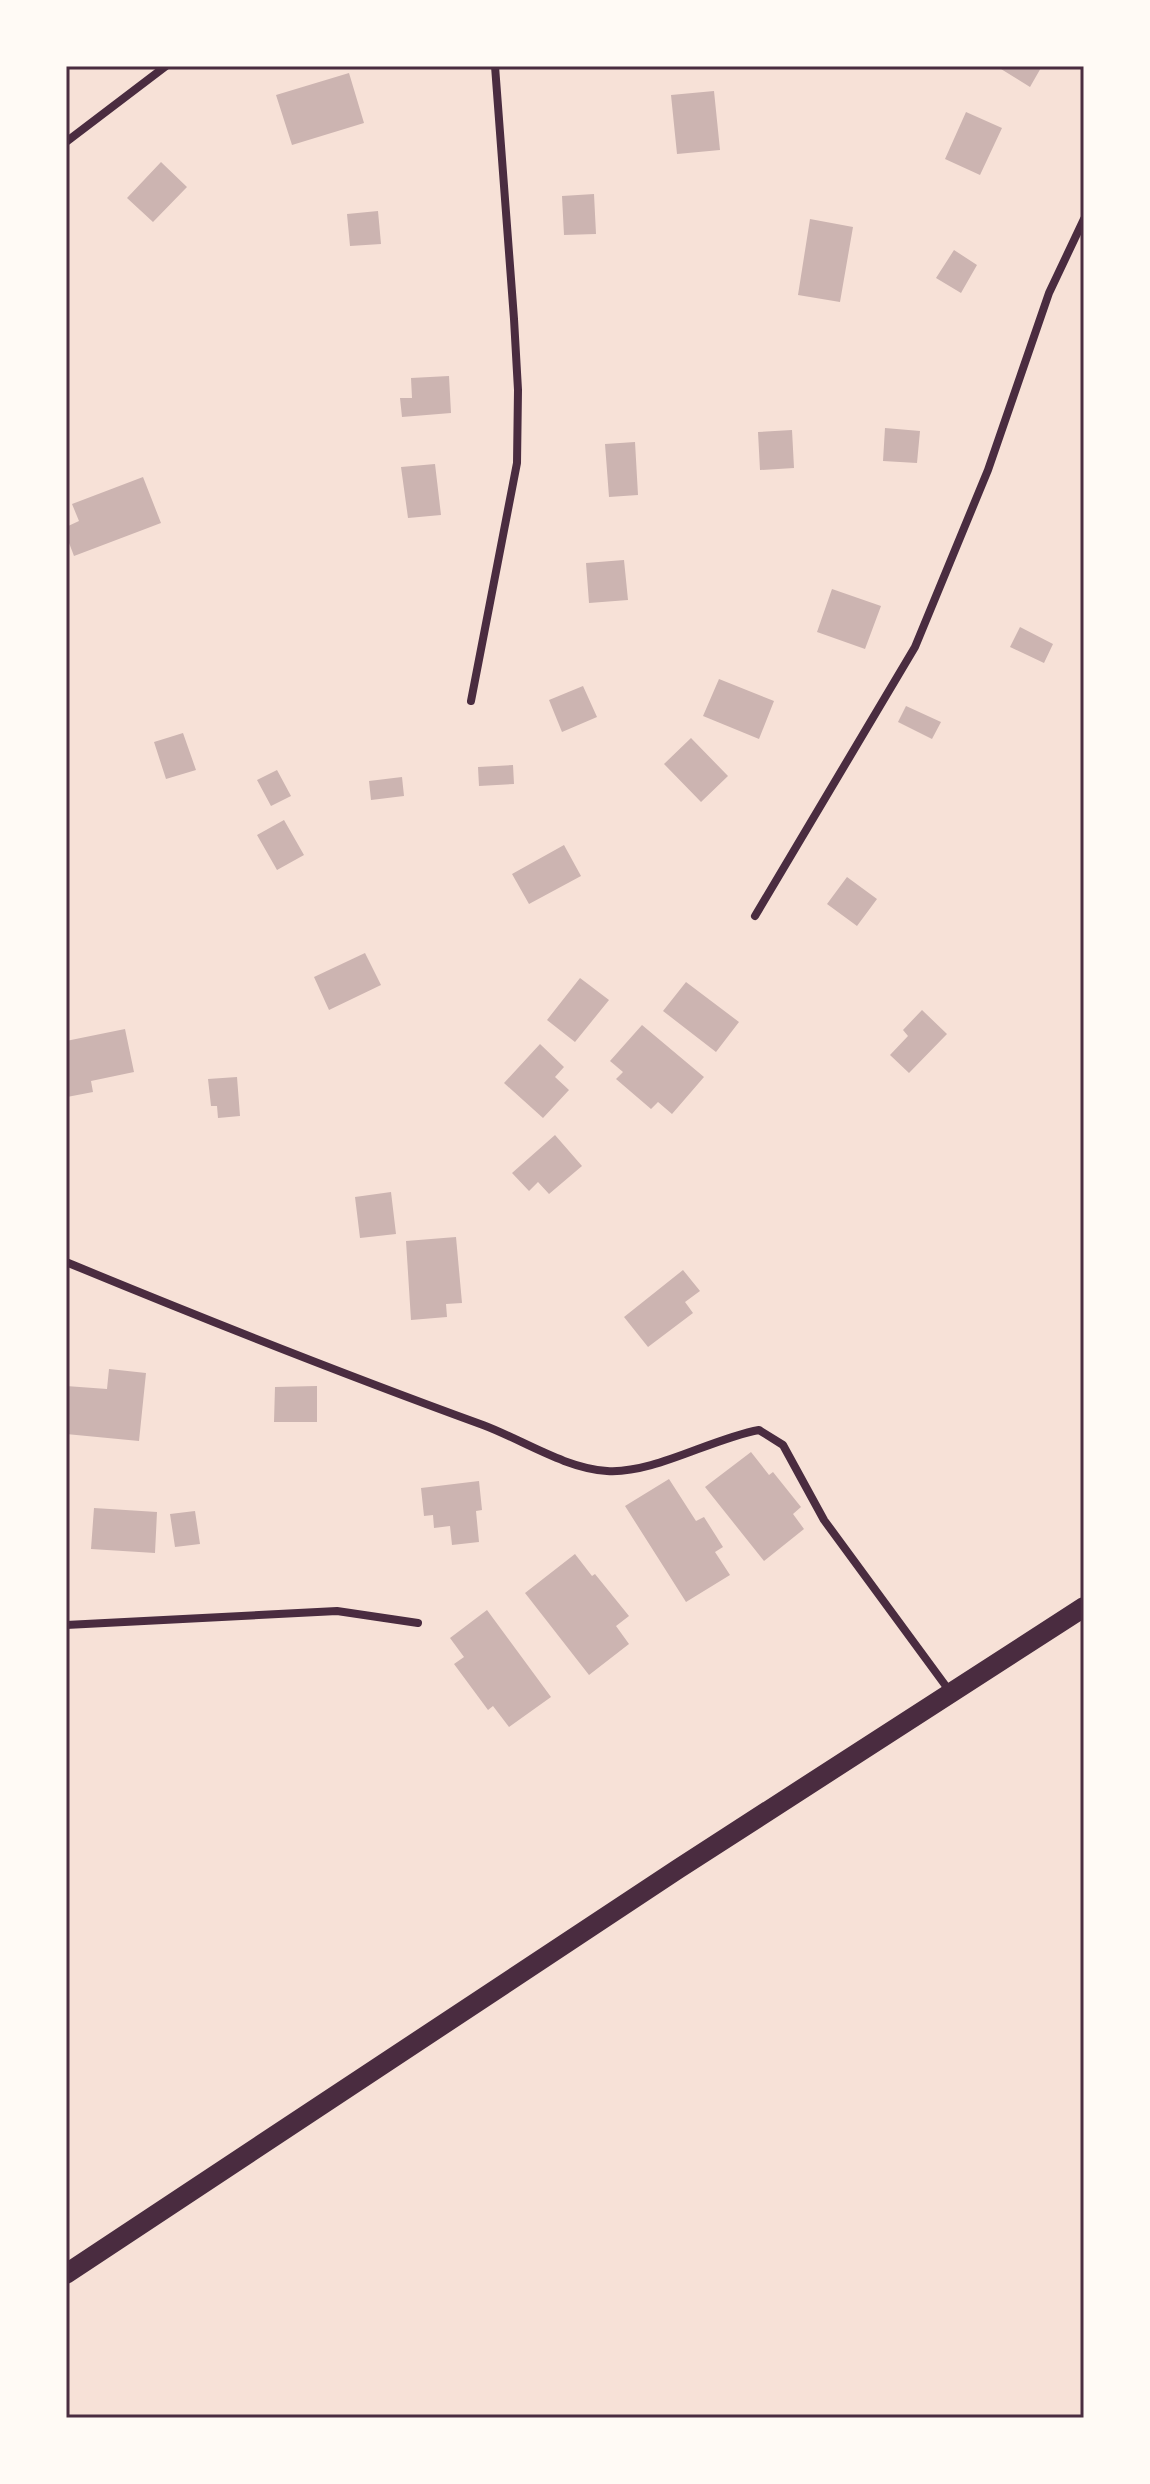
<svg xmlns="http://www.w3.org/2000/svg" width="1150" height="2484" viewBox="0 0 1150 2484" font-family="Mulish,sans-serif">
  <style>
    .building { fill: #ccb4b1 }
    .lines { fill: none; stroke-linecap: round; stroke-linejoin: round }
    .minor { stroke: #4a2c40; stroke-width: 8 }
    .primary { stroke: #4a2c40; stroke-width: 20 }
    .neatline { fill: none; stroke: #4a2c40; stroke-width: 3 }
  </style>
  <rect width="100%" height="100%" fill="#f7e1d7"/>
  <path class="building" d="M1002 66H1042L1030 87 1001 69Z
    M349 73 364 123 292 145 276 95Z
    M714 91 720 150 677 154 671 95Z
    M966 112 1002 128 980 175 945 159Z
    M161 162 187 187 153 222 127 198Z
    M594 194 596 234 564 235 562 196Z
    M378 211 381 244 350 246 347 214Z
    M810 219 853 227 840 302 798 295Z
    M954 250 977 265 961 293 936 278Z
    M449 376 451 413 402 417 400 398H412L411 378Z
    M885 428 920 431 917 463 883 461Z
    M792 430 794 468 760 470 758 432Z
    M635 442 638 495 609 497 605 444Z
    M435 464 441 515 408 518 401 467Z
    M143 477 161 523 74 556 66 535V527L79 521 72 504Z
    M624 560 628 600 589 603 586 563Z
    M832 589 881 606 865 649 817 632Z
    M1020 627 1053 644 1044 663 1010 647Z
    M719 679 774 701 759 739 703 716Z
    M583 686 597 717 562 732 549 700Z
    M906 706 941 722 932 739 898 722Z
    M183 733 196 770 166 779 154 742Z
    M691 738 728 776 701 802 664 764Z
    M513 765 514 784 479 786 478 767Z
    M277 770 291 796 271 806 257 780Z
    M402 777 404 796 371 800 369 781Z
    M284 820 304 855 277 870 257 835Z
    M564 845 581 876 529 904 512 874Z
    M847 877 877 899 857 926 827 904Z
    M365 953 381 985 329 1010 314 977Z
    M580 978 609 1000 575 1042 547 1020Z
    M686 982 739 1022 716 1052 663 1011Z
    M922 1010 947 1034 909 1073 890 1055 908 1036 903 1030Z
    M642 1025 704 1077 672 1114 658 1102 651 1109 616 1079 623 1072 610 1061Z
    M125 1029 134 1072 91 1081 93 1092 67 1097 66 1041Z
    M540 1044 564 1067 555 1077 569 1090 543 1118 504 1083Z
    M237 1077 240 1116 218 1118 217 1106H211L208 1079Z
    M555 1135 582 1166 549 1194 538 1182 529 1191 512 1173Z
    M391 1192 396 1234 360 1238 355 1197Z
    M456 1237 462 1303 446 1304 447 1317 411 1320 406 1241Z
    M683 1270 700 1291 685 1302 693 1313 648 1347 624 1317Z
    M109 1369 146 1373 139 1441 66 1434V1386L107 1389Z
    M317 1386V1422H274L275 1387Z
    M751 1452 769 1475 773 1472 801 1507 793 1514 804 1529 764 1561 705 1487Z
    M669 1479 696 1521 704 1517 723 1547 715 1552 730 1575 686 1602 625 1506Z
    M479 1481 482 1510 476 1511 479 1542 452 1545 450 1526 434 1528 433 1515 424 1516 421 1488Z
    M94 1508 157 1512 155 1553 91 1549Z
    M195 1511 200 1544 175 1547 170 1514Z
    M575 1554 592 1576 595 1574 629 1616 616 1626 629 1644 589 1675 525 1593Z
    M487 1610 551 1697 509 1727 493 1706 488 1710 454 1664 464 1657 450 1638Z"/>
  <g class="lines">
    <path class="minor" d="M66 142 166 66
      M471 701 517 463 518 390 514 319 495 66
      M755 916 915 647 988 470 1049 293 1084 219
      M66 1262C204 1319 343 1374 483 1425 523 1440 564 1468 607 1471 654 1474 710 1439 759 1430L783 1445 824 1520 951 1693
      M66 1625 337 1611 418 1623"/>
    <path class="primary" d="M66 2274 678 1869 1084 1607"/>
  </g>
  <rect width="1150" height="2484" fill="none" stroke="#fffaf5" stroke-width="136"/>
  <rect x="68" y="68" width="1014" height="2348" class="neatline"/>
</svg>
